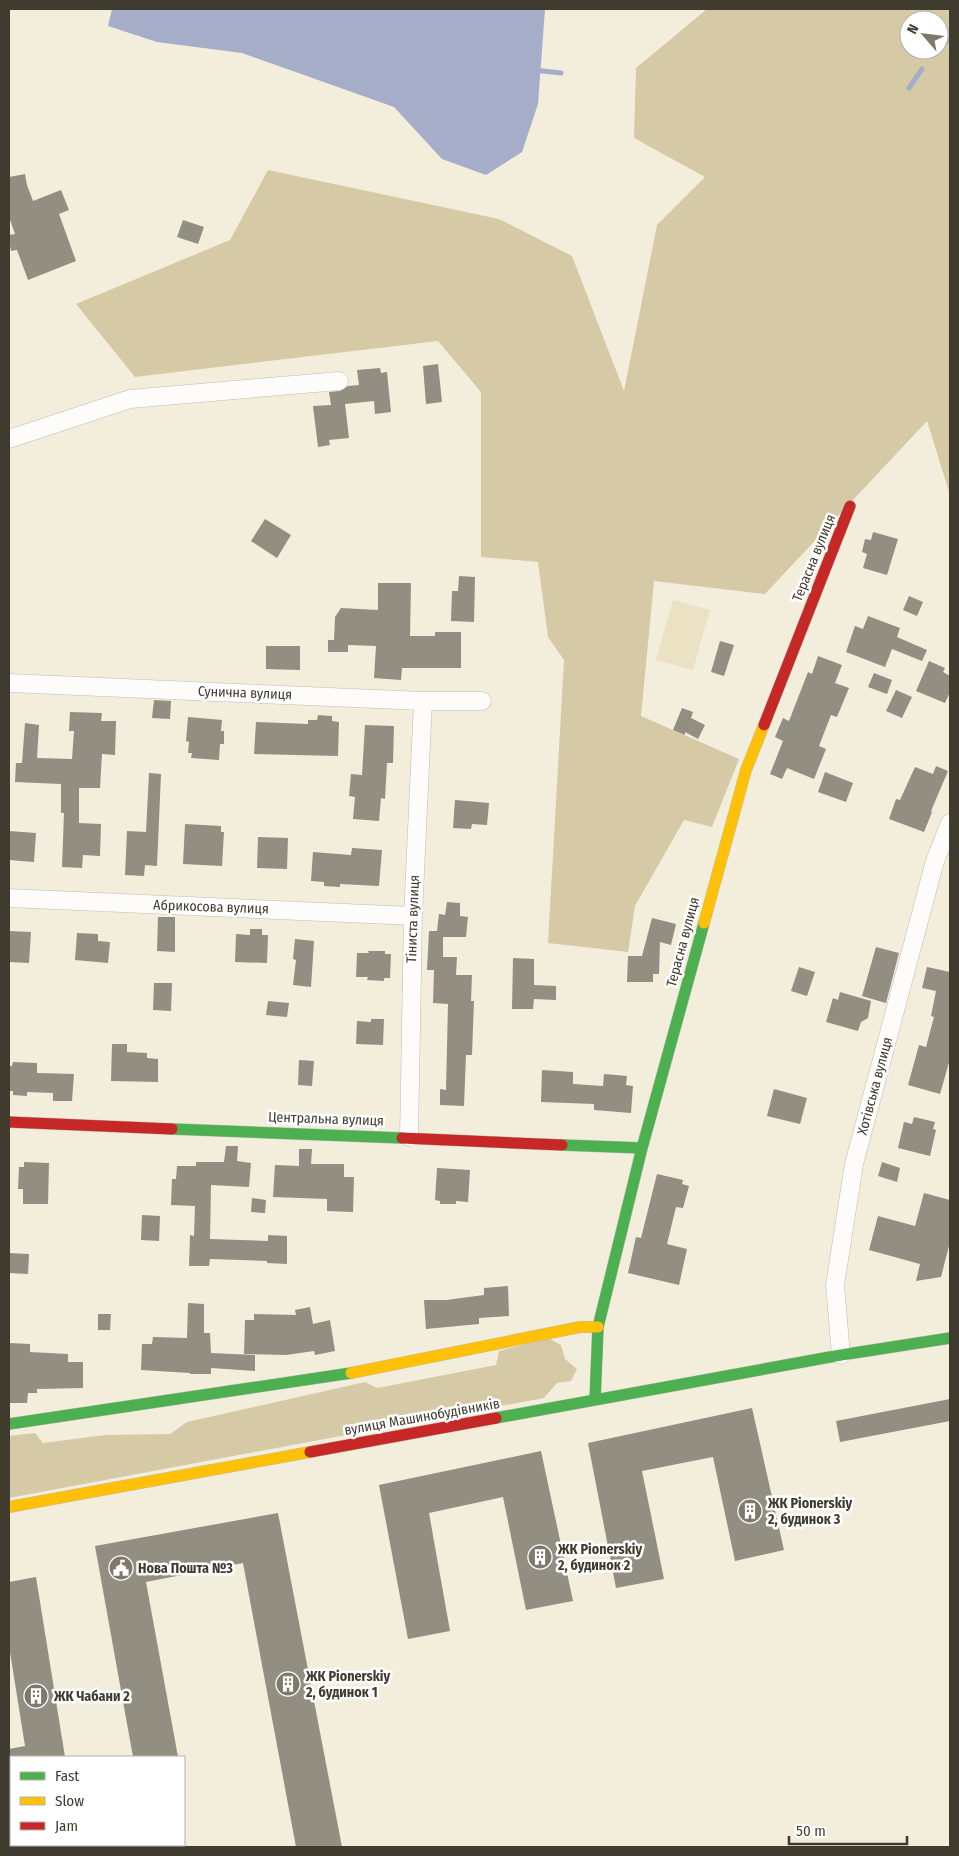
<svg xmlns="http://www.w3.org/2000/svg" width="959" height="1856" viewBox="0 0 959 1856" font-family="'Fira Sans Condensed',sans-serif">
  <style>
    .green { fill: #ebe1c3 }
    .forest { fill: #d6caa6; fill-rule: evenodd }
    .water { fill: #a5adc9 }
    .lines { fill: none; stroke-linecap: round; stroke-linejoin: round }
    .stream { stroke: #a5adc9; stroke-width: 5 }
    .building { fill: #928e81 }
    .street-casing { stroke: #bfbbad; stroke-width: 19 }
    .fast-casing { stroke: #bfbbad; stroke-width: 12 }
    .slow-casing { stroke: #bfbbad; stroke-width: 12 }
    .jam-casing { stroke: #bfbbad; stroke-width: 12 }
    .street { stroke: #fdfcfa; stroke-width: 18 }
    .fast { stroke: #4caf50; stroke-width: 11 }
    .slow { stroke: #ffc107; stroke-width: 11 }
    .jam { stroke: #c62828; stroke-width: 11 }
    .labels { text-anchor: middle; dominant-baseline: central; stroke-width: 5; stroke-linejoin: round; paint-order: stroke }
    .street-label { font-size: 14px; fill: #403b2f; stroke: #fff }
    .poi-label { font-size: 14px; font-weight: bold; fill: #403b2f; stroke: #fff; text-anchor: start }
  </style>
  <rect width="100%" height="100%" fill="#f3eddc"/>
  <path class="green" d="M673 600 710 610 693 670 656 660Z"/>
  <path class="forest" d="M707 9H950V495L927 421 765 594 654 581 641 716 739 759 712 827 684 820 635 906 628 952 548 943 564 660 548 637 538 562 481 557V392L438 341 135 377 76 304 230 240 268 170 499 219 572 256 624 391 657 225 705 177 634 138 636 68ZM909 20H939V50H909Z
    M548 1338 561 1345 565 1359 577 1369 571 1381 557 1383 544 1398 9 1498V1436L35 1433 43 1443 105 1435 170 1434 187 1422 365 1382 377 1388 496 1365 499 1351Z"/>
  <path class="water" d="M112 9H545L538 104 522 152 486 175 442 159 394 107 242 53 157 42 108 26Z"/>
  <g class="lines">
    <path class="stream" d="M939 46 950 40
      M931 55 934 50
      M534 70 561 73
      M909 88 922 69"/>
  </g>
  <path class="building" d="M25 174 27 185 33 201 61 190 69 210 59 214 76 261 28 280 17 250 11 251 9 241V235L15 234 9 217V177Z
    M183 220 204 227 198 244 177 237Z
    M438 364 442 402 426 404 423 366Z
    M380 368 381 373 387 372 391 412 375 414 374 401 345 404 349 438 329 440 330 445 318 447 313 406 331 405 329 392 340 391 348 386 359 385 357 370Z
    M265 519 291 535 277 558 251 541Z
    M873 532 898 539 887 575 863 568 867 554 862 552 865 539 871 540Z
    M459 576 475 577 474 622 451 621 452 591H458Z
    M378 583H411L410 636H435V632H461V668H402L401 680 374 678 376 646 348 645V652H328V640H334L335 617 341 608 378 610Z
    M909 596 923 602 917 616 903 610Z
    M868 616 900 628 897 637 927 650 922 661 892 649 885 667 846 652 855 626 863 629Z
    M720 641 734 645 724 676 711 672Z
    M266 646H300V670L266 669Z
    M818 656 842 665 835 683 849 688 837 717 831 715 819 746 826 749 814 779 787 768 782 779 770 774 783 741 775 737 783 718 789 721 808 672 812 674Z
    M929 661 945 668 943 672 950 676V692L945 703 916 691Z
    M874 673 892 680 887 694 868 687Z
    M896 690 912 697 902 718 886 711Z
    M154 700 171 701 170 719 152 718Z
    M682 708 693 712 691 718 705 725 698 739 685 732V735L673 730Z
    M70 712 102 713 101 721H116L115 755 102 754 100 788H79V823L101 824 100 856 83 855 82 868 62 867 64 813H61V784L15 782 16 763H22L25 723 39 725 37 758 72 759 74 731H69Z
    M318 715 332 716V721L339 722 338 756 254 754 256 722 308 724V720H317Z
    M188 717 222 720 221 731H224V744H220L219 760 191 758 192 753H188L189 742 186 741Z
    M365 725 394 726 393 763H387L385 799 381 798 379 821 353 819 355 797 349 796 351 774 362 775Z
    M936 766 948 771 931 811 932 812 924 832 889 819 896 799 900 800 915 767 933 774Z
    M825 772 853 783 846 802 818 792Z
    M149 773 161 774 157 866 145 865 144 876 125 875 127 831 146 832Z
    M455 800 489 803 487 825 472 824 471 829 453 828Z
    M185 824 221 826V832H224L222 866 183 864Z
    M9 831 36 833 34 862 9 860Z
    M258 837 288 838 287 869 257 868Z
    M352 848 382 850 379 886 340 884V887L324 886V882L311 881 313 852 351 855Z
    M447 902 460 903V916L468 917 466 937H443V957H457L456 975H472L471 1001H474L472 1055H466L464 1106 440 1105V1089L446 1090 448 1004 433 1003 434 970H427L429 931H437L439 914 445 915Z
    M158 917H175V952L157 951Z
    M652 918 676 924 671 945 660 942 659 974H653V982H627L628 956H642Z
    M250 929H262V935H268L267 963 235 962 236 934 250 935Z
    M9 931 31 932 29 963 9 962Z
    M77 933 98 934V941L110 942 108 963 75 960Z
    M295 939 314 941 311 987 293 985 296 960 293 959Z
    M876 947 899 953 886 1003 862 996Z
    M368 951H385V954H391L390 978H384V981L367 980 368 977H356L357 953H369Z
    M513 958 534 959V985L556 986V1000L534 999 533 1009H512Z
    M799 967 815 972 807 996 791 991Z
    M927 967 950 972V1059L940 1094 908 1085 919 1045 926 1047 934 1017 931 1016 936 991 922 988Z
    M154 983H172L171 1011 153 1010Z
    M840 992 871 1001 868 1018 861 1022 858 1031 826 1022 833 998 838 1000Z
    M268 1001 289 1003 287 1017 266 1015Z
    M371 1019H384L383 1045 356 1044 357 1021 371 1022Z
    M112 1044H127V1052L147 1053V1058L158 1059V1082L111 1081Z
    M299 1060 314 1061 312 1086 298 1085Z
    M13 1062 37 1063V1073L74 1074 72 1101H53V1093L27 1092V1096L13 1095V1091H9V1066H12Z
    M542 1070 573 1072V1084L603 1086 604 1074 627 1076 626 1085 633 1086 631 1113 594 1110V1104L541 1102Z
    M774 1089 807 1098 800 1124 767 1116Z
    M914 1117 935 1122 933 1129 936 1130 930 1156 898 1148 904 1122 912 1124Z
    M226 1146H238L237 1161 251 1163 249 1187 211 1185 210 1239 268 1241V1235L287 1236V1264L267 1263V1261L210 1259 209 1266H189L190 1235 194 1236 195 1206 171 1205 172 1179H176L177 1166H196V1162H224Z
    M299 1149H312L311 1164H344V1177H354L353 1212 327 1211V1199L273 1197 275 1165 299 1166Z
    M24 1162 49 1163 48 1204H23V1189H18L19 1167H24Z
    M882 1162 900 1168 897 1182 878 1176Z
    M437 1168 470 1170 468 1202 456 1201V1204H440V1201L435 1200Z
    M657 1174 683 1180 682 1184 689 1186 683 1208 676 1207 667 1244 687 1249 679 1285 628 1273 636 1237 641 1238Z
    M924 1193 950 1200V1242L941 1277 916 1281 920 1264 869 1250 878 1216 915 1226Z
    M252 1198 266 1200 265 1213 251 1212Z
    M142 1215 160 1216 159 1241 141 1240Z
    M9 1253 29 1254 28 1274 9 1273Z
    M508 1286 509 1316 479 1318V1324L426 1329 424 1300H446L484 1295V1288Z
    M188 1303 204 1304V1333H210L211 1353 255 1355V1371L211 1368V1374H190V1373L141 1370 142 1344H152L153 1337 187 1338Z
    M310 1307 313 1324 330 1320 335 1351 315 1355 314 1351 286 1355 244 1354 245 1320H254V1314L296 1315 295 1310Z
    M98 1314H111L110 1330H98Z
    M9 1343 30 1344V1352L68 1354V1362H83V1388L37 1389V1393H28L27 1403H9Z
    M950 1399V1421L840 1442 836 1421Z
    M752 1408 784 1550 735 1561 713 1457 642 1471 664 1579 616 1588 588 1443Z
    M541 1451 573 1601 526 1610 503 1497 429 1513 450 1631 408 1639 379 1485Z
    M278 1513 342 1847H296L243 1563 146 1582 178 1757H133L95 1546Z
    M36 1577 65 1757H9V1749L25 1746 9 1646V1582Z"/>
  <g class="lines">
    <defs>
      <path id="street" d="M9 439 130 399 339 381
        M9 683 423 701H482
        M9 898 413 916
        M409 1137 413 916 423 701
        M841 1355 835 1285 854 1164 935 861 950 823"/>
      <path id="fast" d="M172 1129 402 1138
        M562 1145 642 1148
        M595 1400 598 1327 642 1148 704 923
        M496 1418 841 1355 950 1338
        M9 1424 351 1373"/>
      <path id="slow" d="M704 923 746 770 764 725
        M351 1373 580 1327H598
        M9 1507 310 1452"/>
      <path id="jam" d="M764 725 850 506
        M9 1122 172 1129
        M402 1138 562 1145
        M310 1452 496 1418"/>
    </defs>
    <use href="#street" class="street-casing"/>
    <use href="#fast" class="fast-casing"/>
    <use href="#slow" class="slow-casing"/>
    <use href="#jam" class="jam-casing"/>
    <use href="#street" class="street"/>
    <use href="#fast" class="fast"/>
    <use href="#slow" class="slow"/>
    <use href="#jam" class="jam"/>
  </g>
  <defs>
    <symbol id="building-disc" viewBox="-11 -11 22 22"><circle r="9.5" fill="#7f796c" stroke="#fff"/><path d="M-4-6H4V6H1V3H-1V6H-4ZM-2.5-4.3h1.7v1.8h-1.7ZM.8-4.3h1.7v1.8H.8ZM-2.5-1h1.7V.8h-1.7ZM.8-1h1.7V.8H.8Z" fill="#fff"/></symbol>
    <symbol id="civic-disc" viewBox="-11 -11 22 22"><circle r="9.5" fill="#7f796c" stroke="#fff"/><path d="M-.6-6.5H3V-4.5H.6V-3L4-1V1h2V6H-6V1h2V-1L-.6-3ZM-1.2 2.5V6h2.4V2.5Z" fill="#fff"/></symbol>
  </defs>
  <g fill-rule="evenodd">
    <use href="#building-disc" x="736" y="1497" width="28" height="28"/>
    <use href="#building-disc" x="526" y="1543" width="28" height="28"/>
    <use href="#civic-disc" x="107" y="1554" width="28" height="28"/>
    <use href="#building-disc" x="274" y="1670" width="28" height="28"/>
    <use href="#building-disc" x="22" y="1682" width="28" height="28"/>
  </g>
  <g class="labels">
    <g class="street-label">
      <text transform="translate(814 558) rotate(-68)">Терасна вулиця</text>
      <text transform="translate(245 693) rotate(2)">Сунична вулиця</text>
      <text transform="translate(211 907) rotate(2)">Абрикосова вулиця</text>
      <text transform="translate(413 919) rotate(-88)">Тіниста вулиця</text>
      <text transform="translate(683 942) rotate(-75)">Терасна вулиця</text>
      <text transform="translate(875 1086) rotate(-75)">Хотівська вулиця</text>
      <text transform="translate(326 1119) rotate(2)">Центральна вулиця</text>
      <text transform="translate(422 1417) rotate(-10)">вулиця Машинобудівників</text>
    </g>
    <g class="poi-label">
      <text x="768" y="1503">ЖК Pionerskiy<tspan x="768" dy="16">2, будинок 3</tspan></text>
      <text x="558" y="1549">ЖК Pionerskiy<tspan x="558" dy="16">2, будинок 2</tspan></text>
      <text x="138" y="1568">Нова Пошта №3</text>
      <text x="306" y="1676">ЖК Pionerskiy<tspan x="306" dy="16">2, будинок 1</tspan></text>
      <text x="54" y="1696">ЖК Чабани 2</text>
    </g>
  </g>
  <rect width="959" height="1856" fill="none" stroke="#403b2f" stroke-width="20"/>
  <rect x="10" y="1756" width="175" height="90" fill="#ffffff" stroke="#b3b1ac"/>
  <rect x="20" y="1772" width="25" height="8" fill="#4caf50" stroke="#b3b1ac"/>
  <text x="55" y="1781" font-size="15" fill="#403b2f">Fast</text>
  <rect x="20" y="1797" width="25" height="8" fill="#ffc107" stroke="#b3b1ac"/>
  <text x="55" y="1806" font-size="15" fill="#403b2f">Slow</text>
  <rect x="20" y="1822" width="25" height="8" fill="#c62828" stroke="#b3b1ac"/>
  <text x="55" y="1831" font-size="15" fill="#403b2f">Jam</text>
  <g transform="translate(924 35) rotate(298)"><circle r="24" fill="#ffffff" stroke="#b3b1ac"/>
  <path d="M0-4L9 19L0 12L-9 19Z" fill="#7f796c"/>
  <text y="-8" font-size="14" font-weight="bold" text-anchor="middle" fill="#403b2f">N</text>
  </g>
  <path d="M789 1836v8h118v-8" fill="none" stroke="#403b2f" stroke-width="2.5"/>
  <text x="796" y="1836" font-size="15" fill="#403b2f" stroke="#ffffff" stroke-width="4" paint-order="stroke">50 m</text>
</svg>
